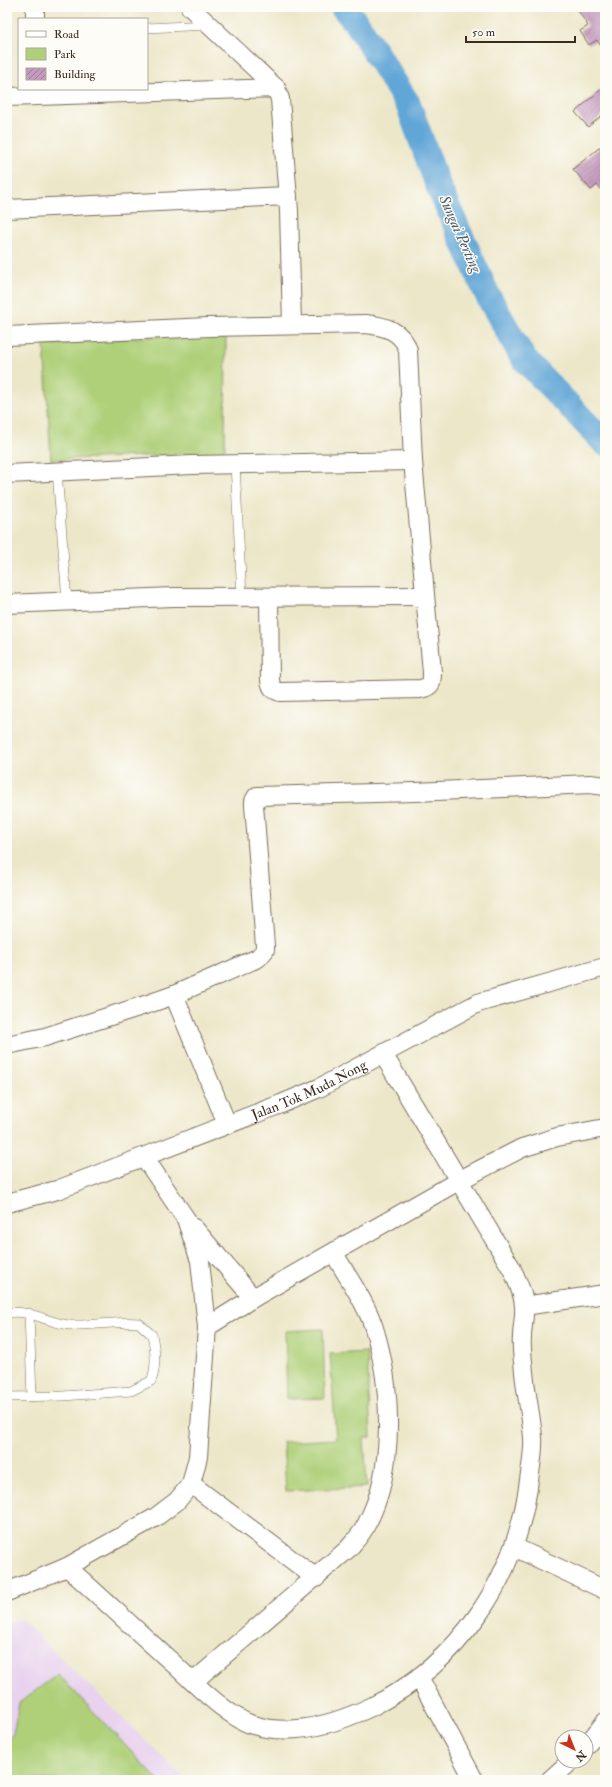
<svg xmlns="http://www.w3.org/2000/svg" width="612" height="1787" viewBox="0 0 612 1787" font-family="'IM FELL Double Pica',serif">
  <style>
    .built { fill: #e8d2ee }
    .green { fill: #afd079; stroke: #757d4c }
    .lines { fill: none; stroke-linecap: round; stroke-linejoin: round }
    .river { stroke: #61a6d7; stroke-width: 26 }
    .building { fill: url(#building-hatch) }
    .lane-casing { stroke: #796c5a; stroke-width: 10 }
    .street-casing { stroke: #796c5a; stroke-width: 20 }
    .lane { stroke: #fff; stroke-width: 9 }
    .street { stroke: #fff; stroke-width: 18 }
    .labels { text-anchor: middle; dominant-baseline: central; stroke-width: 3; stroke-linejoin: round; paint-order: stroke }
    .street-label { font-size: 14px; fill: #3b2a1e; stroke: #fdfcf7 }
    .water-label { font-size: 15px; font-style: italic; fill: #4a5c68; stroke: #fdfcf7 }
  </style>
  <defs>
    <pattern id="building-hatch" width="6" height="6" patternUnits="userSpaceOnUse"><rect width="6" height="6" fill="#c499be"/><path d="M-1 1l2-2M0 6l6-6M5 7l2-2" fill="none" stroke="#a07d9a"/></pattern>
  </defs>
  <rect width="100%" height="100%" fill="#fdfcf7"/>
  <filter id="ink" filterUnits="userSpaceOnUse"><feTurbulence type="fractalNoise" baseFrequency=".025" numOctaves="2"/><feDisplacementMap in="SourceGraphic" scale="8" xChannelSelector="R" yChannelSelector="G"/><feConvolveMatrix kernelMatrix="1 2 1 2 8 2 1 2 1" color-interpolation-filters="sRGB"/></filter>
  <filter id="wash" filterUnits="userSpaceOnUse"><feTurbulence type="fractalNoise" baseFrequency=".012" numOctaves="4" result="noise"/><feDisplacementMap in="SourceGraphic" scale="16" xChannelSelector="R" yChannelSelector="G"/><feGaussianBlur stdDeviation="0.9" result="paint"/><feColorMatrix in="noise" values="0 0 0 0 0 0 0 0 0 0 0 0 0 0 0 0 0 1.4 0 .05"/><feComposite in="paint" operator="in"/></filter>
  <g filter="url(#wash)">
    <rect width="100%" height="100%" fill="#ede7c9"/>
    <path class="built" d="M21 1619 186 1780H7V1622Z"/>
    <path class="green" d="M226 331 225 449 216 453 51 460 44 345Z
      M323 1329 325 1398 287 1399 285 1331Z
      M367 1352 371 1437 364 1438 367 1487 286 1491 283 1442 336 1439 330 1354Z
      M58 1674 158 1780H7V1741L13 1734 19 1703Z"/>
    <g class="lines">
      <path class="river" d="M343 7 358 25 408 104 439 188 488 296 524 359 605 443"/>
    </g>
    <g id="blocks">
      <path class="building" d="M576 7H605V52L597 40 589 45 580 31 588 26Z
        M605 86V113L588 127 575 112Z
        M605 143V194L597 185 591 190 573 169Z"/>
    </g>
  </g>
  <g filter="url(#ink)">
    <use href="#blocks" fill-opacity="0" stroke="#796c5a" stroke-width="1"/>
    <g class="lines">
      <defs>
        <path id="lane" d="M147 28 208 25
          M235 464 242 597
          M57 471 67 601
          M7 1313C30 1309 48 1323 70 1325 93 1326 116 1321 139 1323L152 1335C155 1349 157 1368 151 1381L131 1391 63 1396 7 1397
          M29 1313 32 1397"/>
        <g id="street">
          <path d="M35 7V19"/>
          <path d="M190 7 276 88"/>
          <path d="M7 97 276 88 280 99 289 211 292 325"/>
          <path d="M7 209 288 196"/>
          <path d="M7 336 209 327 366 324C385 326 402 331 408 350L413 461 432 672C432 684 431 687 420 689L280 692C273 690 271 687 270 680L269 597"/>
          <path d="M7 474 192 465 413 461"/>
          <path d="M7 604 173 597 425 596"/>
          <path d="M174 995 227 1124"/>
          <path d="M7 1045 45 1037 151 1003 174 995 258 958 265 950V946L254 805V801L257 796 415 792 590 784 605 786"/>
          <path id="s1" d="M7 1203 57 1190 281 1104 319 1088 478 1003 605 967"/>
          <path d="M194 1228 253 1298"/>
          <path d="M524 1306 605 1294"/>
          <path d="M207 1327 253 1298 460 1180 522 1148 557 1137 605 1128"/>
          <path d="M191 1484 316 1578"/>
          <path d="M514 1547 605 1590"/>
          <path d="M67 1567C103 1599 138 1632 174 1664 193 1682 228 1717 253 1725 292 1737 335 1724 371 1707 460 1663 517 1578 529 1480 531 1466 534 1451 533 1437 531 1415 526 1394 524 1372 523 1360 521 1348 522 1337 522 1327 525 1317 524 1307 524 1294 517 1281 512 1269L383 1054"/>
          <path d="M7 1592 67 1567 156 1517 177 1501 191 1484 198 1457 207 1327 200 1261 186 1219 144 1157"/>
          <path d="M419 1677 474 1780"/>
          <path d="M193 1682 348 1549C354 1542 362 1534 366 1525 396 1471 392 1386 374 1328 366 1302 347 1277 334 1253"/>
          <path d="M586 1746 605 1722"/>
          <path d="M550 1780 571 1761"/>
        </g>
      </defs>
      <use href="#lane" class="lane-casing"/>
      <use href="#street" class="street-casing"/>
      <use href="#lane" class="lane"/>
      <use href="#street" class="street"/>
    </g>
  </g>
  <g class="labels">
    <g class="street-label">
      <text stroke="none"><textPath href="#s1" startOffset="323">Jalan Tok Muda Nong</textPath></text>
    </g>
    <g class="water-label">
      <text transform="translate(460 234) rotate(66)">Sungai Perting</text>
    </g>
  </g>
  <rect width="612" height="1787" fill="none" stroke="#fdfcf7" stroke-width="24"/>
  <rect x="18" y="18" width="130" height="72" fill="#fdfcf7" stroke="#afa8a0"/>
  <rect x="26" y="31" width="20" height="6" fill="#ffffff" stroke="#afa8a0"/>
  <text x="54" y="38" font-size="12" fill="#3b2a1e">Road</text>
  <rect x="26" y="48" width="20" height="12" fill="#afd079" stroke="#afa8a0"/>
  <text x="54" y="58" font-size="12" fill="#3b2a1e">Park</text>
  <rect x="26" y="68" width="20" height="12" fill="url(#building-hatch)" stroke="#afa8a0"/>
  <text x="54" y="78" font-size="12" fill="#3b2a1e">Building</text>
  <g transform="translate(574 1749) rotate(137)"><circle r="19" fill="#fdfcf7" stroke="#afa8a0"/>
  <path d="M0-3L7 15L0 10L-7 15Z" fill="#c8321e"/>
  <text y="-6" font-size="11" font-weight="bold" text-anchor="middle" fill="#3b2a1e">N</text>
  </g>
  <path d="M466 36v6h109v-6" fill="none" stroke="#3b2a1e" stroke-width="2"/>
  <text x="472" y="36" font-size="12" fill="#3b2a1e" stroke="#fdfcf7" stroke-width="3" paint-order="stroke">50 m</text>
</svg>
